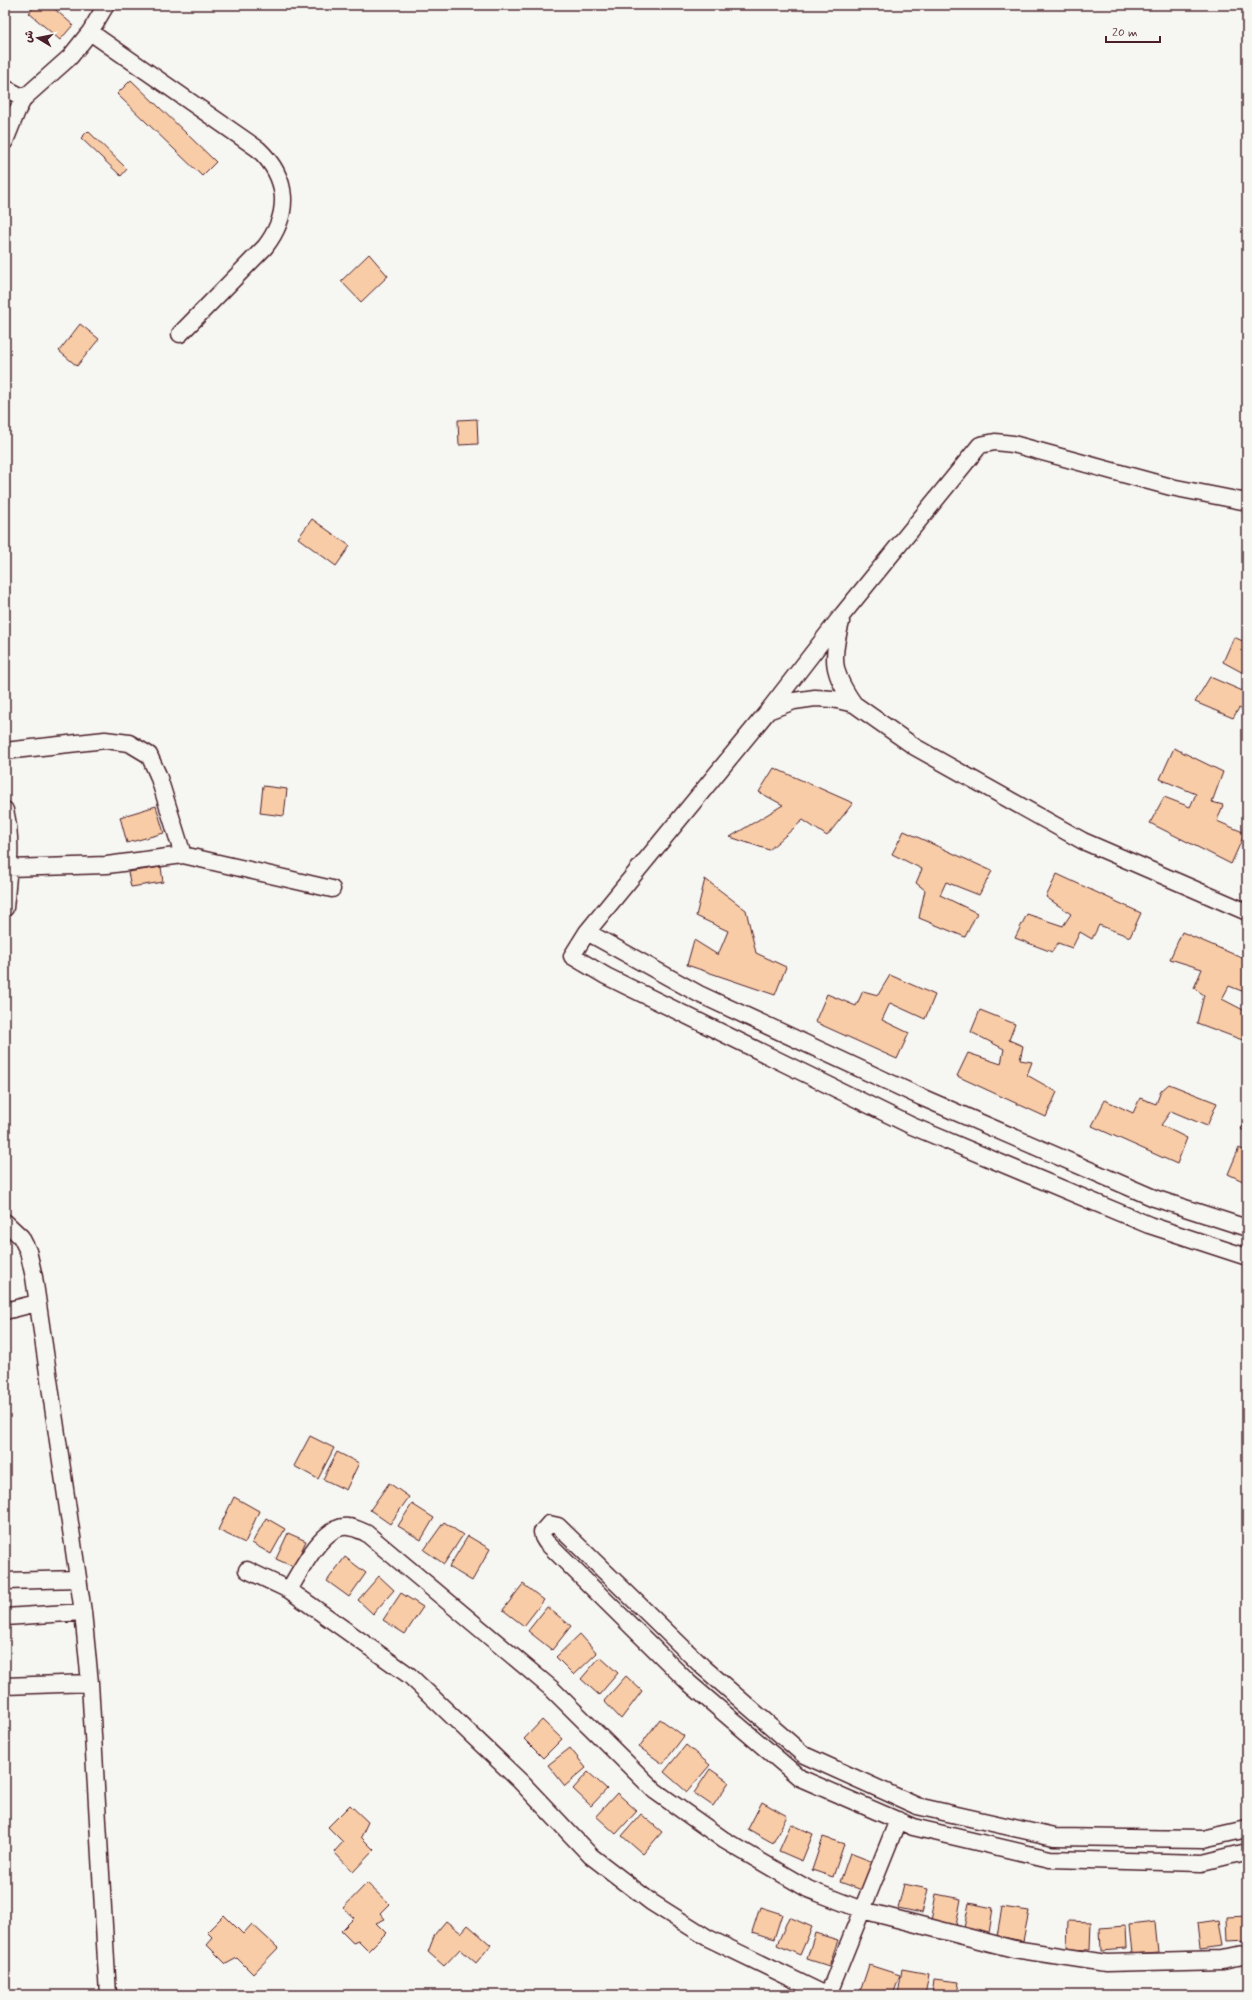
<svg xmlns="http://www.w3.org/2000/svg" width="1252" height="2000" viewBox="0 0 1252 2000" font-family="Mynerve,'Playpen Sans Arabic',sans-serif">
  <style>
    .building { fill: #f8cca6; stroke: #4a1f2b }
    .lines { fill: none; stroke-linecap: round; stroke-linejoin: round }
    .minor-casing { stroke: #4a1f2b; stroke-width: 19 }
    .minor { stroke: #f6f6f2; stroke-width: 16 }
  </style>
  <rect width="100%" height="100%" fill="#f6f6f2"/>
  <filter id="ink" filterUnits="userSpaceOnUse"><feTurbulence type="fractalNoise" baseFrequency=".025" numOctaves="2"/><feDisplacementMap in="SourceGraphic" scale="8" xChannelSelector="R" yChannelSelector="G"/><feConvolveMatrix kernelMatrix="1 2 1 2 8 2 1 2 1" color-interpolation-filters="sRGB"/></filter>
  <g filter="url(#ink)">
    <path class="building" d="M36 5H50L73 25 60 40 29 13Z
      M131 80 216 162 202 176 117 94Z
      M88 131 127 169 121 176 81 138Z
      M369 254 388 276 361 302 341 281Z
      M80 324 99 339 77 366 59 351Z
      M477 419 478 444 459 445 458 420Z
      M312 519 350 546 336 566 298 538Z
      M1234 637 1247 643V675L1223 662Z
      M1210 677 1245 692 1247 687V712L1239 708 1233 718 1195 702Z
      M1174 748 1223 772 1212 802 1223 805 1217 821 1245 833 1231 864 1150 823 1164 797 1190 807 1196 794 1160 779Z
      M774 768 853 803 827 836 803 820 769 850 730 837 783 805 759 792Z
      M263 786 287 789 284 816 260 813Z
      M156 806 164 833 127 843 120 817Z
      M904 831 992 871 979 895 946 882 940 895 977 913 965 937 919 918 925 890 916 883 922 869 892 854Z
      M161 867 163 882 131 887 128 872Z
      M1057 874 1141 913 1130 937 1099 925 1092 939 1080 932 1072 948 1058 943 1052 952 1015 938 1027 914 1063 926 1071 914 1046 897Z
      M705 879 746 910 756 953 786 967 775 995 687 965 694 940 718 955 728 931 696 916Z
      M1182 932 1247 960V993L1229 986 1222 999 1247 1012V1037L1245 1041 1197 1023 1204 995 1194 988 1202 969 1170 959Z
      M890 975 935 995 925 1019 890 1003 882 1020 909 1033 897 1059 815 1022 827 994 856 1006 863 991 878 995Z
      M980 1010 1015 1024 1009 1040 1023 1046 1020 1060 1032 1062 1027 1075 1057 1092 1046 1117 957 1076 968 1053 1001 1064 1004 1049 971 1032Z
      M1169 1084 1217 1103 1207 1126 1171 1111 1161 1125 1187 1138 1177 1164 1092 1126 1105 1100 1133 1113 1140 1098 1156 1104 1161 1091Z
      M1247 1119V1133L1241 1129Z
      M1239 1148 1247 1152V1183L1228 1174Z
      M310 1436 334 1448 318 1479 294 1466Z
      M337 1452 359 1463 346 1490 323 1479Z
      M389 1483 409 1497 390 1524 370 1510Z
      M234 1497 259 1511 245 1543 218 1530Z
      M412 1504 434 1518 421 1540 398 1526Z
      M266 1518 285 1529 271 1554 252 1543Z
      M444 1522 463 1535 444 1564 424 1550Z
      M288 1533 306 1541 294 1567 276 1559Z
      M468 1536 490 1549 472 1581 449 1567Z
      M345 1557 366 1573 349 1597 327 1581Z
      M379 1576 394 1590 373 1614 358 1600Z
      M523 1584 544 1600 524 1626 503 1610Z
      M401 1593 423 1607 405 1634 383 1620Z
      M547 1607 571 1626 552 1650 528 1631Z
      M580 1634 597 1653 574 1675 556 1657Z
      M600 1657 618 1673 599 1695 581 1679Z
      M626 1676 642 1691 621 1719 604 1701Z
      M660 1719 684 1736 663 1764 639 1747Z
      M542 1720 562 1739 543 1758 524 1739Z
      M686 1745 710 1765 687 1792 664 1772Z
      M570 1748 586 1768 565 1786 548 1765Z
      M710 1769 729 1782 713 1806 694 1793Z
      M588 1772 607 1789 591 1806 573 1789Z
      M617 1793 637 1811 616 1834 596 1816Z
      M762 1802 787 1816 773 1843 748 1829Z
      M350 1805 368 1822 361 1837 374 1850 353 1872 334 1852 343 1842 328 1827Z
      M641 1814 662 1832 643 1854 622 1836Z
      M791 1824 813 1834 802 1861 779 1851Z
      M823 1837 844 1844 833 1877 812 1870Z
      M850 1853 873 1862 862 1890 840 1882Z
      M367 1883 389 1904 380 1913 385 1919 376 1923 386 1933 368 1951 358 1941 353 1943 341 1931 354 1918 343 1908Z
      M904 1884 928 1889 922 1913 898 1908Z
      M936 1894 961 1899 956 1926 931 1921Z
      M969 1903 993 1908 989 1933 964 1928Z
      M760 1907 782 1914 774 1939 752 1932Z
      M1002 1907 1029 1911 1023 1941 997 1936Z
      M224 1915 243 1934 252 1924 278 1948 253 1974 237 1958 226 1964 207 1945 213 1938 207 1932Z
      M1247 1916V1942L1228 1943 1227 1917Z
      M789 1917 812 1927 800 1955 777 1945Z
      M1220 1920 1224 1947 1200 1950 1197 1923Z
      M446 1921 461 1933 468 1925 491 1945 476 1963 460 1949 444 1966 428 1952 435 1934Z
      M1068 1921 1091 1922 1090 1950 1067 1949Z
      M1155 1922 1158 1952 1132 1954 1129 1925Z
      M1125 1926 1126 1949 1101 1951 1100 1928Z
      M815 1933 838 1940 829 1966 807 1959Z
      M869 1965 900 1975 893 1995H869L860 1992Z
      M902 1969 929 1974 925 1995H898Z
      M934 1979 959 1982 957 1995H932Z"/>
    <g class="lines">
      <defs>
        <path id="minor" d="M90 32 258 149C289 178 291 213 265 247L180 334
          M5 88 24 98
          M5 141 17 111 24 98 70 57 90 32 106 5
          M1247 502 1171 487 1013 444 995 442 980 445 843 614 768 711 587 932 572 956 606 976 912 1126 1149 1225 1247 1257
          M841 622C831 659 832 673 854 704
          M768 711 794 701 815 698 833 699 854 704 915 747 1083 841 1247 912
          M5 751 105 740 129 743 149 755 158 775 183 855 332 889
          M5 810C13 841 8 876 5 908
          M8 868 107 865 183 855
          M587 932 699 994 921 1097 1154 1198 1247 1228
          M5 1222 21 1237 28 1251 34 1277 83 1612 90 1683 108 1995
          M5 1311 37 1303
          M247 1570 289 1590 410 1676 520 1781 591 1856 651 1902 708 1938 826 1995
          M5 1581 78 1579
          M289 1590C300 1572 323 1524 348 1527 354 1527 361 1531 366 1533L552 1689 655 1791 724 1840 808 1889 862 1910 1014 1949 1106 1963 1224 1960 1247 1955
          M5 1617 83 1612
          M5 1686 90 1683
          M1247 1829 1203 1839 1054 1837 917 1806 804 1755 703 1667 558 1526 549 1524 542 1532 543 1537 546 1542 689 1683 800 1778 913 1827 1050 1859 1202 1863 1247 1852
          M828 1995 898 1820"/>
      </defs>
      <use href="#minor" class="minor-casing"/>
      <use href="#minor" class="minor"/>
    </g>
  </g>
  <rect width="1252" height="2000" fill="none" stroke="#f6f6f2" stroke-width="20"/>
  <rect x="10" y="10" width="1232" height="1980" fill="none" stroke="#4a1f2b" stroke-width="1.5" filter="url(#ink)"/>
  <g transform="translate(38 38) rotate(280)" stroke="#f6f6f2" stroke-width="3" paint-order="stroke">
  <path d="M0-3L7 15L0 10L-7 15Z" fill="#4a1f2b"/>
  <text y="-6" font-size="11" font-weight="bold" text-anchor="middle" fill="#4a1f2b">ش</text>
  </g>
  <path d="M1106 36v6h54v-6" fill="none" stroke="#4a1f2b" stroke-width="2"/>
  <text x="1112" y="36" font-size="12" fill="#4a1f2b" stroke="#f6f6f2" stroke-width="3" paint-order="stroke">20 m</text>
</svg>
